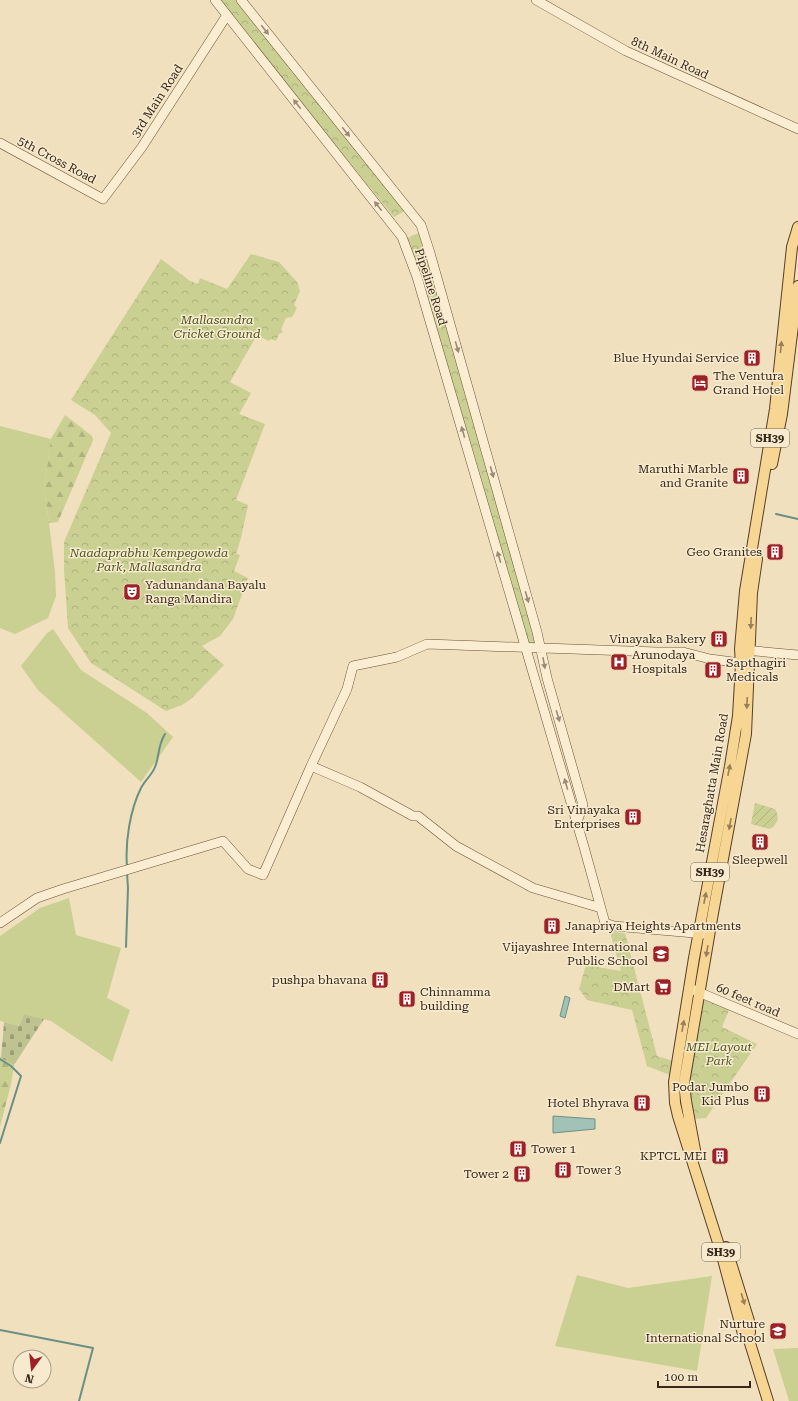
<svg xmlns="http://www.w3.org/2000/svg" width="798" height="1401" viewBox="0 0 798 1401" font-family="'Roboto Serif',serif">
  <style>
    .grass { fill: #cacf92 }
    .forest { fill: url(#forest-firs) }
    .cemetery { fill: url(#cemetery-stones) }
    .park { fill: url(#park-crowns) }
    .garden { fill: url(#garden-furrows) }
    .water { fill: #a2c2b7; stroke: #699085 }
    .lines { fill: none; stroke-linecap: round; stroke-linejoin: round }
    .stream { stroke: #699085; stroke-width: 2 }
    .secondary-casing { stroke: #6c5139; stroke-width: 10 }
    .primary-casing { stroke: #573e2b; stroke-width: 12 }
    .secondary { stroke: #fbedd2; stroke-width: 9 }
    .primary { stroke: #f7d593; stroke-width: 10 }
    .oneway { fill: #9a8b76 }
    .oneway2 { fill: #987f57 }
    .labels { text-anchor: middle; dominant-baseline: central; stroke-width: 3; stroke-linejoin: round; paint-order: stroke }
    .shield { fill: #f7eace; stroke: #716351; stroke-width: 1 }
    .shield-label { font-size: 11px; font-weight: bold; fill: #38291b }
    .street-label { font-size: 12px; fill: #38291b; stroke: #f7eace }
    .park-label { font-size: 12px; font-style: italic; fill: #4a5621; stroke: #f7eace }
    .poi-label { font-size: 12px; fill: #38291b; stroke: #f7eace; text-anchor: end }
  </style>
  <defs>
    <pattern id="forest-firs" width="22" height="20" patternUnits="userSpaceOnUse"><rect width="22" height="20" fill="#cacf92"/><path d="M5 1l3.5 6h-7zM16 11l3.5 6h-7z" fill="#aeb27d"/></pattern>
    <pattern id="cemetery-stones" width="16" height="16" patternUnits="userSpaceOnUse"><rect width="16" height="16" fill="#bfc392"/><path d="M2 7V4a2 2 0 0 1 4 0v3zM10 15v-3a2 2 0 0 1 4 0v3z" fill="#9c9e76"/></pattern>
    <pattern id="park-crowns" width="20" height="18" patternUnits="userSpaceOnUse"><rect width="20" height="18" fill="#cacf92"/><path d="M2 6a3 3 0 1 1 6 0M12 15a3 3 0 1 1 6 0" fill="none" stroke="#aeb27d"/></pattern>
    <pattern id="garden-furrows" width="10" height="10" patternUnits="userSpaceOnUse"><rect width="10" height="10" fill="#cacf92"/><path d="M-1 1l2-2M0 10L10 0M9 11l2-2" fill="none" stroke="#aeb27d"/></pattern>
  </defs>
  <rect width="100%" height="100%" fill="#f0e0be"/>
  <path class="grass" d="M0 426 51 439 44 489 49 523 55 572 56 596 48 618 15 634 0 628Z
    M53 629 81 670 147 713 173 737 141 782 38 690 21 666 47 633Z
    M69 898 76 935 121 948 107 998 130 1010 112 1062 51 1021 24 1014 19 1026 0 1021V936L40 908Z
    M577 1275 628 1288 712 1276 697 1371 555 1346Z
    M798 1348V1401H789L773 1349Z"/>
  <path class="forest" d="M65 415 92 436 93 440 58 522 49 523 44 489 51 439Z
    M0 1057 14 1065 11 1084 0 1127Z"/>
  <path class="cemetery" d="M24 1014 44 1019 14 1065 1 1058 4 1022 19 1026Z"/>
  <path class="park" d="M218 0H239L405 211 394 217Z
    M421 232 540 645H527L477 463 407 238Z
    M251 254 279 262 297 282 300 291 294 305 297 308 292 317 286 318 281 329 283 332 279 334 276 341 271 339 269 341 257 335 230 382 251 393 239 414 265 424 236 500 248 505 241 538 236 554 240 555 234 571 248 578 233 619 220 636 202 646 224 665 191 699 182 705 166 711 91 663 68 628 64 569V542L111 433 95 415 71 400 161 259 190 281 198 284 200 278 227 289Z
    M610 932 625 933 657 1056 673 1061 670 1075 647 1066 632 1010 587 1000 579 989 586 965 621 971Z
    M703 998 729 1010 722 1027 757 1044 706 1118 693 1119 688 1078Z"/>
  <path class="garden" d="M755 803 775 809C780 817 778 824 770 829L751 824Z"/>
  <path class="water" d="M565 996 570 998 565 1018 560 1016Z
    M553 1116 595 1119V1129L553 1133Z"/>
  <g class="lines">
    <path class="stream" d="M776 514 798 519
      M127 867C125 842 130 810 141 788 145 780 152 775 155 767 160 755 157 747 165 734
      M126 947 128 888 127 873
      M0 1059 11 1066 21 1076 0 1143
      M0 1330 93 1348 79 1401"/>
    <defs>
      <path id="secondary" d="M215 0 402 237 417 277 584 847 605 923 614 926 706 934
        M241 0 421 225 430 253 537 632 547 678 583 805 577 822
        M536 0 626 51 798 129
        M0 143 103 199 142 147 227 15
        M744 650 798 655
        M311 766 360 787 413 816H418L456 846 533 888 601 908
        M0 923 37 898 63 889 223 841 248 869 263 875 311 766 347 689 353 666 397 657 427 644 657 652H683L710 659 748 664
        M689 988 798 1034"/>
      <path id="primary" d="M772 464 782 414 798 286
        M695 1150 686 1101 684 1083 713 913 746 734 752 593 757 559
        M726 1247 749 1321 750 1332 749 1340
        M768 1401 749 1340 743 1334 721 1252 678 1116 675 1103 674 1082 694 958 730 766 738 716 741 664 740 649 745 591 775 409 792 247 798 227"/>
    </defs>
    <use href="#secondary" class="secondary-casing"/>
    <use href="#primary" class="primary-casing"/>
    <use href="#secondary" class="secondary"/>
    <use href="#primary" class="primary"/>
  </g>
  <defs><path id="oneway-solid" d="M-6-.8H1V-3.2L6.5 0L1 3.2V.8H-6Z"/></defs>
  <g class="oneway">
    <use href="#oneway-solid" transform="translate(265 30) rotate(52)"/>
    <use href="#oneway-solid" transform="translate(297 104) rotate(-128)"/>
    <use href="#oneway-solid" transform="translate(346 132) rotate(51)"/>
    <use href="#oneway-solid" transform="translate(378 206) rotate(-128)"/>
    <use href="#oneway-solid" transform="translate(457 347) rotate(74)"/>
    <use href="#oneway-solid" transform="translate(463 432) rotate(-106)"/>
    <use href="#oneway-solid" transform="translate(492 472) rotate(74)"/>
    <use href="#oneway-solid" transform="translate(499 557) rotate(-106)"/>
    <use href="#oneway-solid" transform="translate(527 597) rotate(74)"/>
    <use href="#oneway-solid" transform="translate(544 663) rotate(80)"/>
    <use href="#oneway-solid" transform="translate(558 716) rotate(73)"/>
    <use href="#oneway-solid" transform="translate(566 784) rotate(-106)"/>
  </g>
  <g class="oneway2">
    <use href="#oneway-solid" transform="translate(781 347) rotate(-84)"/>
    <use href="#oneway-solid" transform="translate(751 623) rotate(92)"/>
    <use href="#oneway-solid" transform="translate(747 703) rotate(93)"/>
    <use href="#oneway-solid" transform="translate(729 770) rotate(-79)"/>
    <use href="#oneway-solid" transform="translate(730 824) rotate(100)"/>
    <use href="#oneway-solid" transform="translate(705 898) rotate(-79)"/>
    <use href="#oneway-solid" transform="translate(707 951) rotate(99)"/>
    <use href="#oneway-solid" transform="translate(683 1026) rotate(-80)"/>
    <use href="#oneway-solid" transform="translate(743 1299) rotate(73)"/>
  </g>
  <defs>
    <symbol id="building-square" viewBox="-11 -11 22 22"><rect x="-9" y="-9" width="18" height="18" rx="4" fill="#9d2227" stroke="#f7eace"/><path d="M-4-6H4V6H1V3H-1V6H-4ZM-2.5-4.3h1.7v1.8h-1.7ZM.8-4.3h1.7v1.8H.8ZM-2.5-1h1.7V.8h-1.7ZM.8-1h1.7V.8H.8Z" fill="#fff"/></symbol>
    <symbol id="hotel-square" viewBox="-11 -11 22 22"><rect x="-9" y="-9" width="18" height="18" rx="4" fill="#9d2227" stroke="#f7eace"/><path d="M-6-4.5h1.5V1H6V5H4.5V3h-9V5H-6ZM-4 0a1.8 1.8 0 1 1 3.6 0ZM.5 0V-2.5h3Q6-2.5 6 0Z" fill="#fff"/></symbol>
    <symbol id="theatre-square" viewBox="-11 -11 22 22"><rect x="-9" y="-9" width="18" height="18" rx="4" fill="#9d2227" stroke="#f7eace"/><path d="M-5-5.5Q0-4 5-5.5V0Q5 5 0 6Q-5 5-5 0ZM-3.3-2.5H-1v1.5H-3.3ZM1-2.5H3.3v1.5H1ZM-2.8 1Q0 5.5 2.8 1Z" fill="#fff"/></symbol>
    <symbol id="hospital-square" viewBox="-11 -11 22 22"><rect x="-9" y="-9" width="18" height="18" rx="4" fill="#9d2227" stroke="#f7eace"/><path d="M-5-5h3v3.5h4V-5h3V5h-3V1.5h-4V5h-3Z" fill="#fff"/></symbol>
    <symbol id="school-square" viewBox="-11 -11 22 22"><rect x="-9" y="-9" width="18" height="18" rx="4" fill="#9d2227" stroke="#f7eace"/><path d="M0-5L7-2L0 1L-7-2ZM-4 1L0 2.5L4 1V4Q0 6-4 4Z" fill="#fff"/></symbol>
    <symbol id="supermarket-square" viewBox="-11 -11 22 22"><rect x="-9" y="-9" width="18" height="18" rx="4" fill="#9d2227" stroke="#f7eace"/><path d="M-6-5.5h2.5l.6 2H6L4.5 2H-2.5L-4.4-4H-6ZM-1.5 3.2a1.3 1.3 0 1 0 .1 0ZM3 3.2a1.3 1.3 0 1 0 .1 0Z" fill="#fff"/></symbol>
  </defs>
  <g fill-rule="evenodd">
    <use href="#building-square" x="742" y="348" width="20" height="20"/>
    <use href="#hotel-square" x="690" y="373" width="20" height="20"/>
    <use href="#building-square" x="731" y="466" width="20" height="20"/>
    <use href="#building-square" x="765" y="542" width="20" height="20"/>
    <use href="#theatre-square" x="122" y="582" width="20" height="20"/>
    <use href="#building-square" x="709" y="629" width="20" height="20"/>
    <use href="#hospital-square" x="609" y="652" width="20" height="20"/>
    <use href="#building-square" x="703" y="660" width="20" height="20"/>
    <use href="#building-square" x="623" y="807" width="20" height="20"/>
    <use href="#building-square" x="750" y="832" width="20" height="20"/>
    <use href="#building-square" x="542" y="916" width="20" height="20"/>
    <use href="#school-square" x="651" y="944" width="20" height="20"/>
    <use href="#building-square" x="370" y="970" width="20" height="20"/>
    <use href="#supermarket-square" x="653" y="977" width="20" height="20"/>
    <use href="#building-square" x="397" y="989" width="20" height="20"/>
    <use href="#building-square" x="752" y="1084" width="20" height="20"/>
    <use href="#building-square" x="632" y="1093" width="20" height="20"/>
    <use href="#building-square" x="508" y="1139" width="20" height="20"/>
    <use href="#building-square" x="710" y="1146" width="20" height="20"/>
    <use href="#building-square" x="553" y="1160" width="20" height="20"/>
    <use href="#building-square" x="512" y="1164" width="20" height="20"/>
    <use href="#school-square" x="768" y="1321" width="20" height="20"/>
  </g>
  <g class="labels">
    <g class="shield">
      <rect x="751" y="429" width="38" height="18" rx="3"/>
      <rect x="691" y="863" width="38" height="18" rx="3"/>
      <rect x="702" y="1243" width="38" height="18" rx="3"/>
    </g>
    <g class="shield-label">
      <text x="770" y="438">SH39</text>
      <text x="710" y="872">SH39</text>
      <text x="721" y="1252">SH39</text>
    </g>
    <g class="street-label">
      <text transform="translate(670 58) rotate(25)">8th Main Road</text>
      <text transform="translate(157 101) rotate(-57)">3rd Main Road</text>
      <text transform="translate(57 160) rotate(28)">5th Cross Road</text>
      <text transform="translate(431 287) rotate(72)">Pipeline Road</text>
      <text transform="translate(712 783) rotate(-80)">Hesaraghatta Main Road</text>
      <text transform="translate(748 1000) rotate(23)">60 feet road</text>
    </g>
    <g class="park-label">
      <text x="217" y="320">Mallasandra<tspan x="217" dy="14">Cricket Ground</tspan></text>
      <text x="149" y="553">Naadaprabhu Kempegowda<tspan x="149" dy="14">Park, Mallasandra</tspan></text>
      <text x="719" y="1047">MEI Layout<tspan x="719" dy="14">Park</tspan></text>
    </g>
    <g class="poi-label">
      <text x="739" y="358">Blue Hyundai Service</text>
      <text x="713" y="376" text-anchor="start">The Ventura<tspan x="713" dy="14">Grand Hotel</tspan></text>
      <text x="728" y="469">Maruthi Marble<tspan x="728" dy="14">and Granite</tspan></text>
      <text x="762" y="552">Geo Granites</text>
      <text x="145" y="585" text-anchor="start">Yadunandana Bayalu<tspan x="145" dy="14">Ranga Mandira</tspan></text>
      <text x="706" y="639">Vinayaka Bakery</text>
      <text x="632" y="655" text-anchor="start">Arunodaya<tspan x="632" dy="14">Hospitals</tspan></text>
      <text x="726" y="663" text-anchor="start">Sapthagiri<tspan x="726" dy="14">Medicals</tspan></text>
      <text x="620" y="810">Sri Vinayaka<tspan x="620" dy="14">Enterprises</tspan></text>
      <text x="760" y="860" text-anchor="middle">Sleepwell</text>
      <text x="565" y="926" text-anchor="start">Janapriya Heights Apartments</text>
      <text x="648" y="947">Vijayashree International<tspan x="648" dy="14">Public School</tspan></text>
      <text x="367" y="980">pushpa bhavana</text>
      <text x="650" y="987">DMart</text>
      <text x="420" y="992" text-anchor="start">Chinnamma<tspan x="420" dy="14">building</tspan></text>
      <text x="749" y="1087">Podar Jumbo<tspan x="749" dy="14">Kid Plus</tspan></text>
      <text x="629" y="1103">Hotel Bhyrava</text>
      <text x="531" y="1149" text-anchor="start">Tower 1</text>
      <text x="707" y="1156">KPTCL MEI</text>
      <text x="576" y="1170" text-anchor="start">Tower 3</text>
      <text x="509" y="1174">Tower 2</text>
      <text x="765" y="1324">Nurture<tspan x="765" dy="14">International School</tspan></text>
    </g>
  </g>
  <g transform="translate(32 1369) rotate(195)"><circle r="19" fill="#f7eace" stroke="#ab9d86"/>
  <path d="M0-3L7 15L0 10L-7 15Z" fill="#9d2227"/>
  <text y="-6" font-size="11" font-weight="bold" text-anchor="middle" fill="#38291b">N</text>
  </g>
  <path d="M658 1381v6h92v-6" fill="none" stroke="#38291b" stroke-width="2"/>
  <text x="664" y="1381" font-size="12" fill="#38291b" stroke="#f7eace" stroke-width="3" paint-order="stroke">100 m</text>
</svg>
